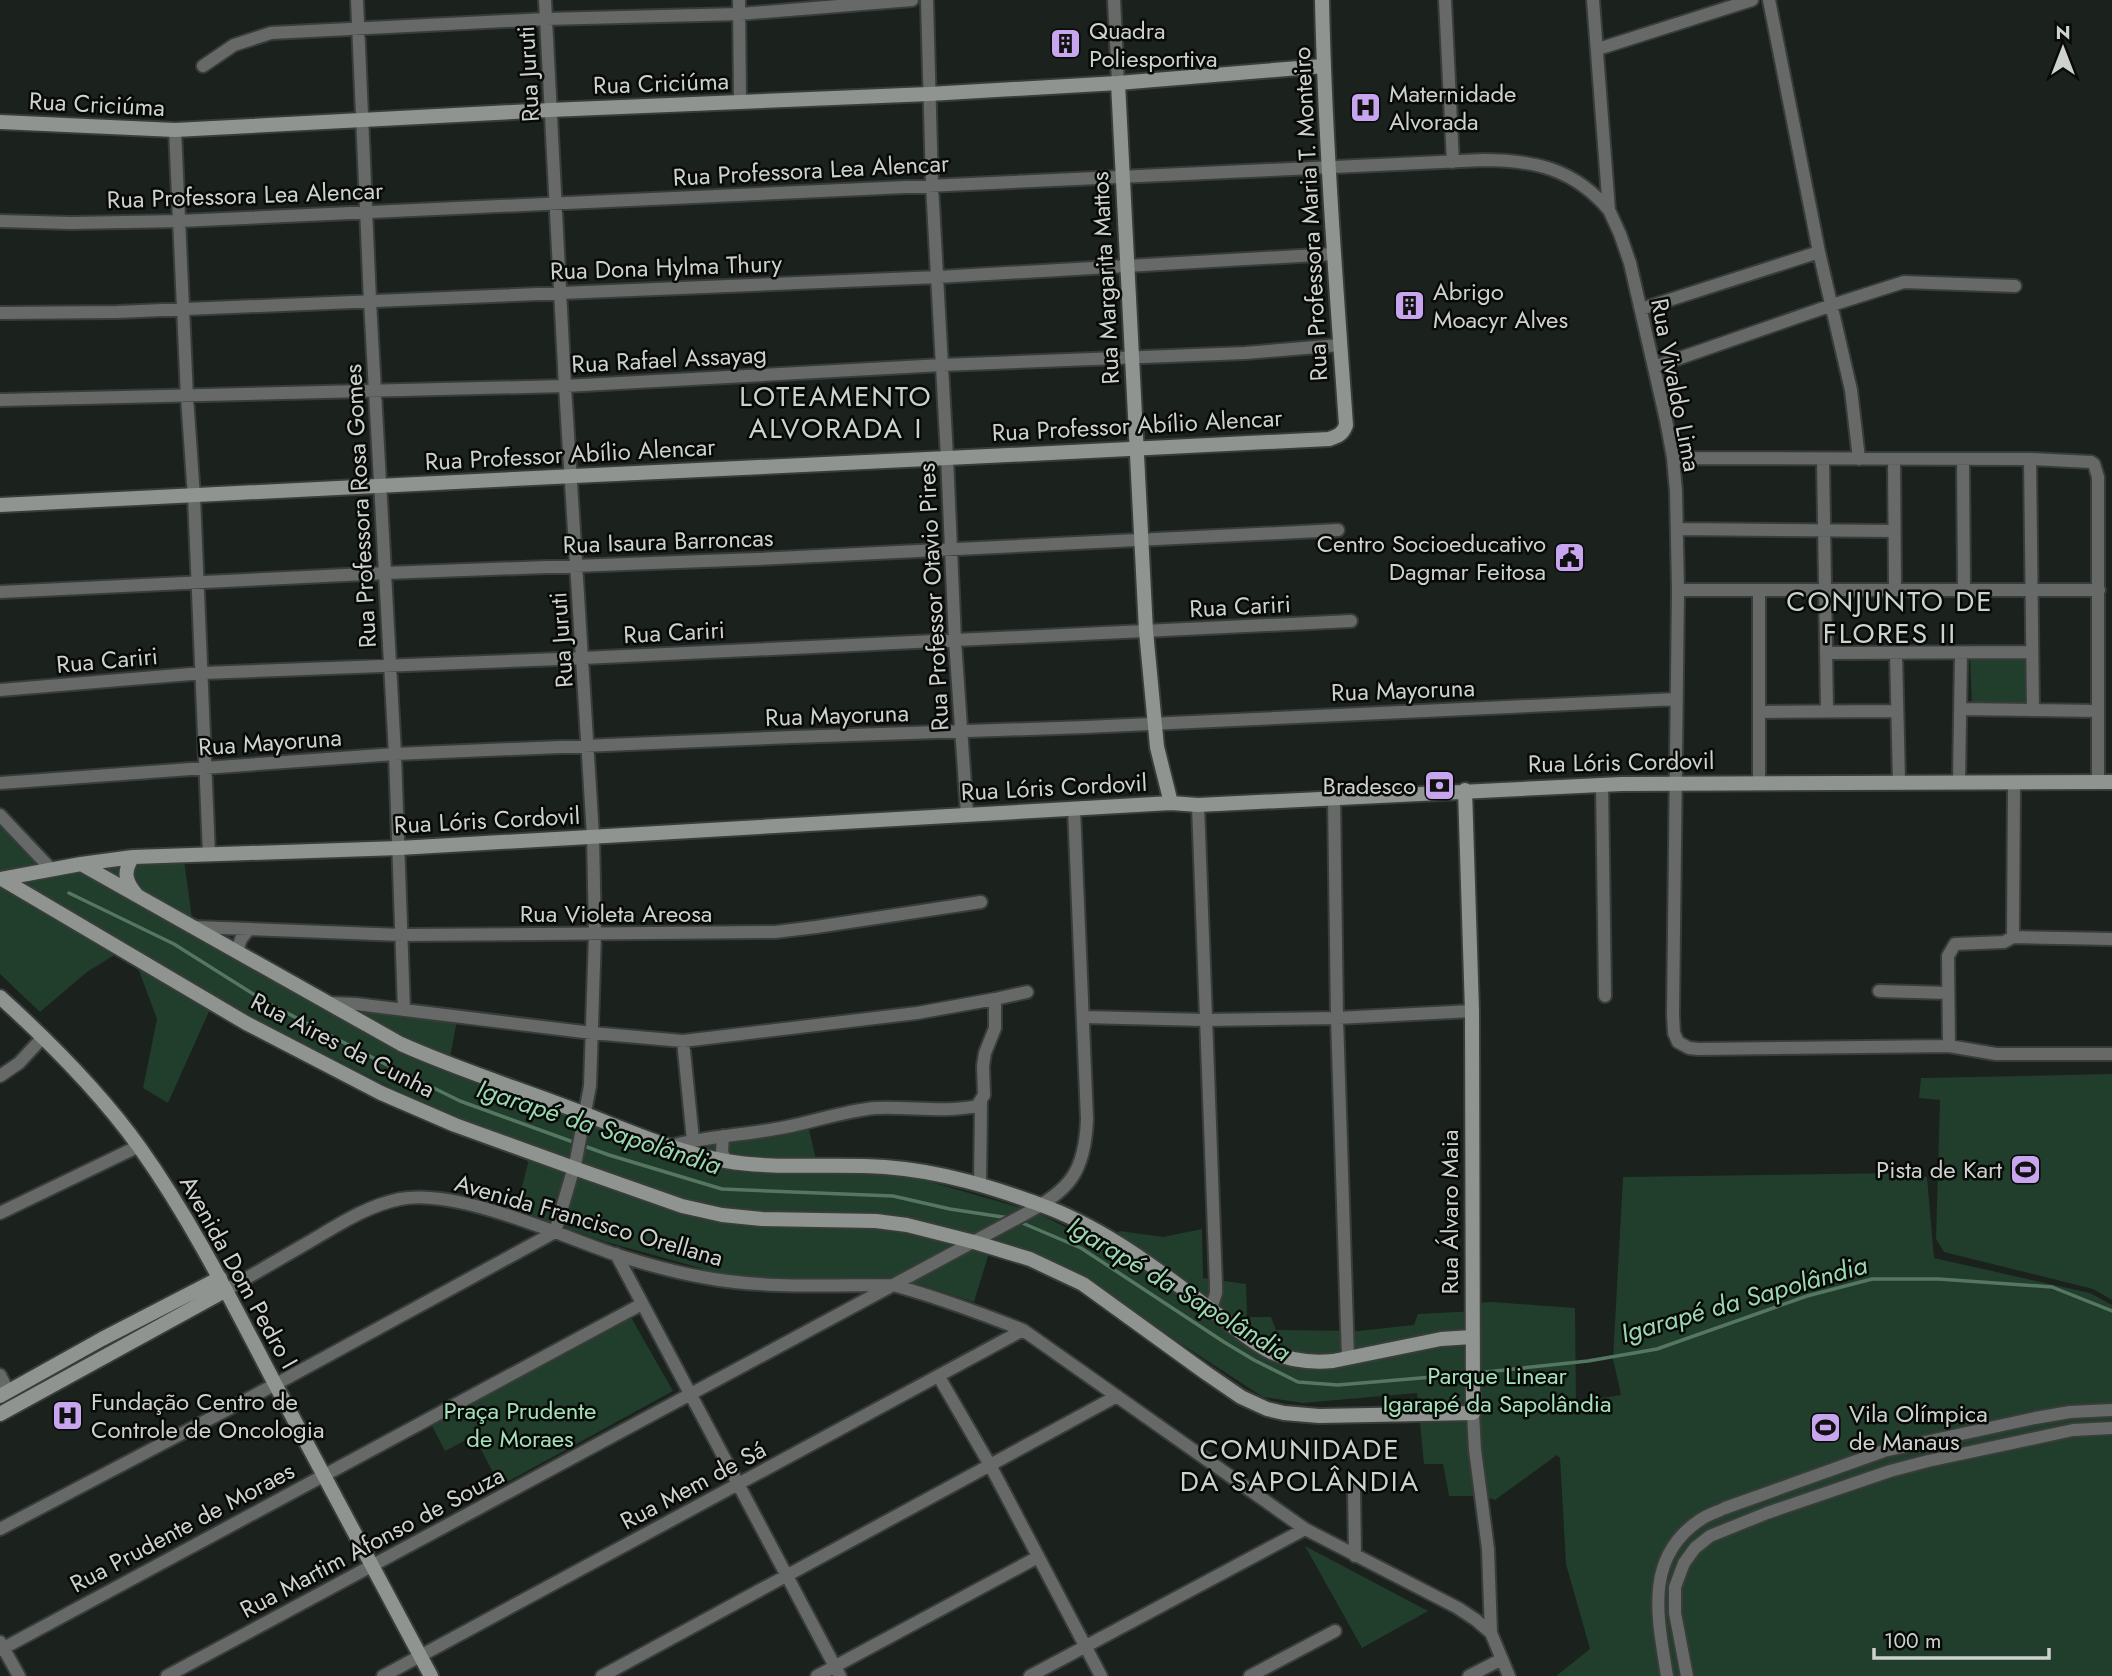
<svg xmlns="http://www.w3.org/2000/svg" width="2112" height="1676" viewBox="0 0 2112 1676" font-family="Jost,sans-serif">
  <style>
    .green { fill: #213d2c }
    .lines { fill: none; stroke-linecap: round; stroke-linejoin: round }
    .stream { stroke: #557761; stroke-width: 3.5 }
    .street-casing { stroke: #383d39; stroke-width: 16 }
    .secondary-casing { stroke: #383d39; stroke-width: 18 }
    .street { stroke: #666967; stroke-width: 12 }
    .secondary { stroke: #8f9490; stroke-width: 14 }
    .labels { text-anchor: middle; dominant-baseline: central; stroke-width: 5; stroke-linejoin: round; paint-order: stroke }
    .poi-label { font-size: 24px; fill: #ced2cf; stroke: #080a08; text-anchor: start }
    .street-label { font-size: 24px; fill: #ced2cf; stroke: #080a08 }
    .park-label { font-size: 24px; fill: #a4e1ba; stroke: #080a08 }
    .water-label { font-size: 26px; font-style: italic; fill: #9bd8b1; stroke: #080a08 }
    .quarter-label { font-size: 28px; letter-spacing: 2px; fill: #cbd3cd; stroke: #080a08 }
  </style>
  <rect width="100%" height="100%" fill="#1b211d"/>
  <path class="green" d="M1970 656H2026L2027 706H1972Z
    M0 826C16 842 28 858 45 872L115 862 184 860 194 933 330 1013 352 1007 457 1020 448 1069 681 1155 689 1140 808 1125 815 1155 816 1171 899 1173 1036 1212 1098 1244 1120 1231 1163 1237 1202 1229 1203 1278 1246 1284 1247 1317H1271L1276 1330 1358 1331 1414 1325 1418 1314 1476 1311V1303L1492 1302 1575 1308 1576 1402 1621 1395 1613 1359 1623 1177 1900 1173 1927 1177 1934 1258 2090 1293 2112 1305V1676H1556L1590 1649 1566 1564 1560 1458 1557 1455 1495 1500 1484 1496H1449L1443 1464H1424L1417 1393 1303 1403 1263 1397 1057 1263 1023 1250 989 1253 974 1302 922 1285 884 1277 757 1280 729 1276 603 1241 516 1210 528 1163 525 1147 392 1088 215 998 168 1103 143 1088 157 1019 138 968V951L123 945 113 956 87 972 40 1012 0 974Z
    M2112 1074V1300L2093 1289 1944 1252 1936 1239 1940 1100 1919 1098 1921 1078Z
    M629 1314 673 1391 500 1486 474 1436 445 1451 430 1422Z
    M1305 1546 1428 1611 1362 1648Z"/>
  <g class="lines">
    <path class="stream" d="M69 893 174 944 266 1002 383 1063 460 1101 609 1155 722 1189 893 1196 950 1209 1009 1218
      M1020 1222 1081 1248 1224 1342 1254 1360 1298 1382 1338 1385 1468 1374
      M1476 1373 1588 1361 1657 1349 1807 1296 1872 1279H1939L2052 1287 2112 1311"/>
    <defs>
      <path id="street" d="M357 0 370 301 395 754 404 1010
        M545 0 565 386 593 836 595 934 590 1086 576 1160 555 1232
        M739 0 740 102
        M927 0 932 185 947 457 955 641 967 814
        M1114 0 1118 83
        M1445 0 1453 162
        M1593 0 1609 210 1620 234 1630 263 1666 420 1673 458 1676 491 1678 590 1673 1015 1674 1033 1678 1042 1689 1048 1699 1049 1949 1046 1996 1054H2112
        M1769 0 1819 252 1851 390 1859 459
        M1598 49 1752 0
        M203 66 234 45 271 33 546 19 740 14 912 0
        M175 130 187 397 194 497 209 854
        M0 221 71 223 180 221 1483 160C1535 160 1574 169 1609 210
        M1641 309 1819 252
        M0 313 117 312 938 277 1333 254
        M1654 367 1832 305 1904 282 2015 286
        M0 400 565 386 942 365 1245 353 1340 345
        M1673 458 2030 459 2091 462 2094 464 2098 477V782
        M2030 459 2033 710
        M1823 460 1827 710
        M1894 460 1895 589
        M1963 460 1964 589
        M1678 529 1894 531
        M1678 590H2099
        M1759 590V783
        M0 592 386 573 757 559 1338 530
        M1826 653 2032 652
        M1896 653 1899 782
        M0 690 203 673 583 658 1351 621
        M1961 709 2098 711
        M1760 712 1897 711
        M1959 782 1961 653
        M0 783 395 754 793 737 1086 727 1676 699
        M1602 784 1605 996
        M1334 797 1337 1018 1348 1358
        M1198 805 1216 1284V1293L1211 1309
        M0 815 51 869
        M195 927 402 935 775 932 816 927 981 902
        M2013 937 2014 782
        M237 951 241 939 249 929
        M1879 991 1948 993
        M330 1003 356 1004 592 1033 683 1041 917 1013 995 999 1027 992
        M1083 1017 1205 1020 1337 1018 1472 1011
        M683 1041 693 1140
        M1949 1046 1948 956 1955 944 2004 942 2013 937 2112 939
        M0 1076 19 1063 43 1037
        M723 1136 722 1152 726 1161
        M670 1146C708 1136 747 1135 786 1127 816 1121 844 1111 875 1108 908 1106 944 1113 977 1106L984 1095 983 1066 985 1053 995 1028V999
        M980 1185 981 1102
        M0 1213 139 1146
        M616 1254 840 1676
        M226 1290C254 1274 281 1258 309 1242 338 1225 366 1206 400 1199 457 1188 559 1235 614 1254 642 1263 673 1272 702 1277 764 1289 829 1285 893 1285 937 1297 980 1313 1023 1330L1305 1529 1458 1608 1476 1620 1491 1633 1509 1676
        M0 1375 8 1391
        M939 1377 990 1465 1101 1676
        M1473 1413 1475 1450 1488 1549 1491 1633
        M1354 1489 1355 1556
        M0 1529 276 1384 555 1232
        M0 1642 19 1676
        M0 1650 642 1304
        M167 1676 1025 1214C1070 1190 1085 1172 1087 1119L1074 809
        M383 1676 1023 1330
        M602 1676 1117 1396
        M817 1676 1038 1557
        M1030 1676 1305 1529
        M1250 1676 1335 1631
        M1469 1676 1502 1659
        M1667 1676C1658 1619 1643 1558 1700 1520 1707 1515 1717 1512 1725 1508L1884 1451 2035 1418 2070 1412 2112 1410
        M1687 1676 1675 1613V1587L1684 1563 1695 1548 1710 1536 1767 1513 1890 1471 1928 1461 2073 1430 2112 1428"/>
      <path id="secondary" d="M1118 83 1146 631 1157 747 1171 803
        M0 122 175 130 550 110 929 94 1118 83 1323 66
        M0 505C192 497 383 485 574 476 826 464 1077 452 1329 439 1338 436 1343 434 1346 425 1336 283 1325 142 1322 0
        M133 857C123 871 125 881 136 894
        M81 864 401 1044C461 1071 524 1090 585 1114 631 1132 676 1152 726 1161 778 1170 832 1163 885 1167 941 1171 996 1188 1049 1208 1108 1231 1160 1271 1210 1309 1230 1323 1249 1341 1271 1352 1291 1361 1311 1363 1333 1361L1441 1339 1472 1337
        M0 879 81 864 133 857 399 848 1171 803 1198 805 1621 784 2112 782
        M2 879 246 1023 381 1093 455 1125 574 1168 682 1206 722 1215 762 1219 876 1221 907 1225 974 1242 1030 1259 1083 1284 1206 1373 1241 1397 1267 1409 1284 1413 1319 1416 1473 1413 1472 1011 1465 790
        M0 997C51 1043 100 1092 140 1148 192 1221 232 1302 274 1382 326 1480 378 1578 431 1676
        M0 1396 102 1339 220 1278
        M0 1414 226 1290"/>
    </defs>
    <use href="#street" class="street-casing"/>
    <use href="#secondary" class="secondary-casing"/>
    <use href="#street" class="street"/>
    <use href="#secondary" class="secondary"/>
  </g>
  <defs>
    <symbol id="building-square" viewBox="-11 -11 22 22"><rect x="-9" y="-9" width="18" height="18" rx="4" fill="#c8a5ef" stroke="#080a08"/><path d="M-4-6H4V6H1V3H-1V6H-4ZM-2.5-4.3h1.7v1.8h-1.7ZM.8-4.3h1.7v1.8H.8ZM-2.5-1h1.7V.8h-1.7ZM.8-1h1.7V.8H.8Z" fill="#111"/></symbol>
    <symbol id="hospital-square" viewBox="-11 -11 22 22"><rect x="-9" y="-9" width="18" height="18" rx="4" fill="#c8a5ef" stroke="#080a08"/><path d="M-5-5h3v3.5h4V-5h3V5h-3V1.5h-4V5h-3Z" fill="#111"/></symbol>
    <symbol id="civic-square" viewBox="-11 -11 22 22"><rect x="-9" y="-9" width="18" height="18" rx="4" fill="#c8a5ef" stroke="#080a08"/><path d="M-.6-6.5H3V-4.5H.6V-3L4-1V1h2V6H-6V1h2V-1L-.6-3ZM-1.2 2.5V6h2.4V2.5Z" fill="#111"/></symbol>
    <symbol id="bank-square" viewBox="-11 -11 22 22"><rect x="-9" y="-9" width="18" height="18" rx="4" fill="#c8a5ef" stroke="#080a08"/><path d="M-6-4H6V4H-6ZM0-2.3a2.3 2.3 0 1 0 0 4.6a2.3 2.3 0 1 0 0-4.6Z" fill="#111"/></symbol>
    <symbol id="stadium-square" viewBox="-11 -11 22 22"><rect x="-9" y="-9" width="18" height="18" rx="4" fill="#c8a5ef" stroke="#080a08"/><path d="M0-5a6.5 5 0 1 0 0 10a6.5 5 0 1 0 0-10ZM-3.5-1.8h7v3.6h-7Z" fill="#111"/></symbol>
  </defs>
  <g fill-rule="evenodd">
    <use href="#building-square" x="1048" y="26" width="35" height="35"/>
    <use href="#hospital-square" x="1348" y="90" width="35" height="35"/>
    <use href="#building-square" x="1392" y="288" width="35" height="35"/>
    <use href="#civic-square" x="1552" y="540" width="35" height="35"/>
    <use href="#bank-square" x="1422" y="768" width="35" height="35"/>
    <use href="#stadium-square" x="2008" y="1152" width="35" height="35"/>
    <use href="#hospital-square" x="50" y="1398" width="35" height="35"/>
    <use href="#stadium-square" x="1808" y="1410" width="35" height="35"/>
  </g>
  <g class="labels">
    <g class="poi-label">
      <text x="1089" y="30">Quadra<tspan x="1089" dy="28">Poliesportiva</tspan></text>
      <text x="1389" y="93">Maternidade<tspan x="1389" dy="28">Alvorada</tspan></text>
      <text x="1433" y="291">Abrigo<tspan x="1433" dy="28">Moacyr Alves</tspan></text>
      <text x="1546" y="543" text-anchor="end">Centro Socioeducativo<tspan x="1546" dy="28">Dagmar Feitosa</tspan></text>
      <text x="1416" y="785" text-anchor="end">Bradesco</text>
      <text x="2002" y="1169" text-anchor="end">Pista de Kart</text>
      <text x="91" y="1401">Fundação Centro de<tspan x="91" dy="28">Controle de Oncologia</tspan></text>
      <text x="1849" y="1413">Vila Olímpica<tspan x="1849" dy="28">de Manaus</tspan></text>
    </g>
    <g class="street-label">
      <text transform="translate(528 74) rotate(-93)">Rua Juruti</text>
      <text transform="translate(661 83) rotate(-2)">Rua Criciúma</text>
      <text transform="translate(97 104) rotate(3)">Rua Criciúma</text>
      <text transform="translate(811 170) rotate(-3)">Rua Professora Lea Alencar</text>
      <text transform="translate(245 195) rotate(-2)">Rua Professora Lea Alencar</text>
      <text transform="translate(1310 214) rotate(-93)">Rua Professora Maria T. Monteiro</text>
      <text transform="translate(666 267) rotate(-2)">Rua Dona Hylma Thury</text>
      <text transform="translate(1105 278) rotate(-93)">Rua Margarita Mattos</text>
      <text transform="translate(669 359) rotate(-3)">Rua Rafael Assayag</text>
      <text transform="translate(1676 385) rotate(79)">Rua Vivaldo Lima</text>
      <text transform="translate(1137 425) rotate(-3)">Rua Professor Abílio Alencar</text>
      <text transform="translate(570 454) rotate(-3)">Rua Professor Abílio Alencar</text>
      <text transform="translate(360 506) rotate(-93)">Rua Professora Rosa Gomes</text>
      <text transform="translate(668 541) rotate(-2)">Rua Isaura Barroncas</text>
      <text transform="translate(933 597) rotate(-93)">Rua Professor Otavio Pires</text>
      <text transform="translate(1240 606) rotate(-3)">Rua Cariri</text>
      <text transform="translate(674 632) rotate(-3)">Rua Cariri</text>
      <text transform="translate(561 640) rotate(-94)">Rua Juruti</text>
      <text transform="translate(107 660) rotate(-5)">Rua Cariri</text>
      <text transform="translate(1403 690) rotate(-2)">Rua Mayoruna</text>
      <text transform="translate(837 715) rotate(-2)">Rua Mayoruna</text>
      <text transform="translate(270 742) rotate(-4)">Rua Mayoruna</text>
      <text transform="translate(1621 762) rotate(-1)">Rua Lóris Cordovil</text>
      <text transform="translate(1054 787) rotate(-3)">Rua Lóris Cordovil</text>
      <text transform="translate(487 820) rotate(-3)">Rua Lóris Cordovil</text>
      <text x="616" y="913">Rua Violeta Areosa</text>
      <text transform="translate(343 1045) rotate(27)">Rua Aires da Cunha</text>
      <text transform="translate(1449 1212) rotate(-90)">Rua Álvaro Maia</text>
      <text transform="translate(589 1220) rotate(16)">Avenida Francisco Orellana</text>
      <text transform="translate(239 1272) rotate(61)">Avenida Dom Pedro I</text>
      <text transform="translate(693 1485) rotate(-28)">Rua Mem de Sá</text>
      <text transform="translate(182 1527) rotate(-28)">Rua Prudente de Moraes</text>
      <text transform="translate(372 1542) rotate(-28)">Rua Martim Afonso de Souza</text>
    </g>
    <g class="park-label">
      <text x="1497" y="1375">Parque Linear<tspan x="1497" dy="28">Igarapé da Sapolândia</tspan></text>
      <text x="520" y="1410">Praça Prudente<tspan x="520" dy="28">de Moraes</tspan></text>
    </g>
    <g class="water-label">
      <text transform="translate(599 1127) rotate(18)">Igarapé da Sapolândia</text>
      <text transform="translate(1179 1289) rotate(31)">Igarapé da Sapolândia</text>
      <text transform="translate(1744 1299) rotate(-16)">Igarapé da Sapolândia</text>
    </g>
    <g class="quarter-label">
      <text x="836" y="396">LOTEAMENTO<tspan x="836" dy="32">ALVORADA I</tspan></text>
      <text x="1890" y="601">CONJUNTO DE<tspan x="1890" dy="32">FLORES II</tspan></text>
      <text x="1300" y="1449">COMUNIDADE<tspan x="1300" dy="32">DA SAPOLÂNDIA</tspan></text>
    </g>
  </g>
  <g transform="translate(2063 49)" stroke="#080a08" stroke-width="5" paint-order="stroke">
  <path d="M0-5L12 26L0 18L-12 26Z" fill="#ced2cf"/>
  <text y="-10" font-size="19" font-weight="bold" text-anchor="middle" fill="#ced2cf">N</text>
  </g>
  <path d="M1874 1648v10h175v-10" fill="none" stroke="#ced2cf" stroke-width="3.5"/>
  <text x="1884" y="1648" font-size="21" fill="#ced2cf" stroke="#080a08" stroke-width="5" paint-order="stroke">100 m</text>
</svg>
